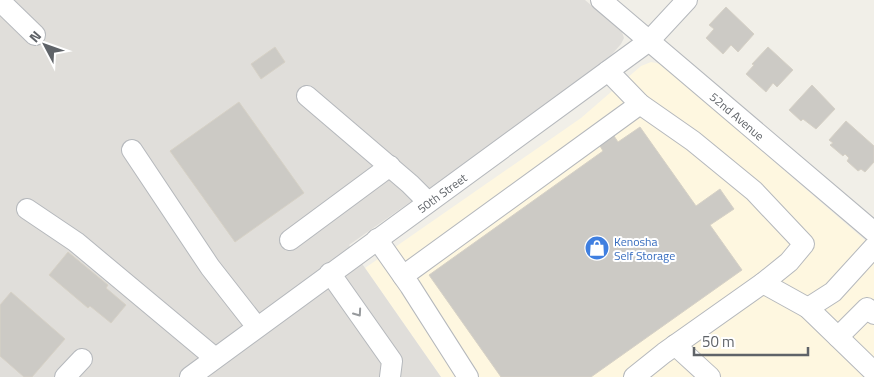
<svg xmlns="http://www.w3.org/2000/svg" width="874" height="377" viewBox="0 0 874 377" font-family="'Titillium Web',sans-serif">
  <style>
    .commercial { fill: #fef7e0 }
    .industrial { fill: #e0deda }
    .building { fill: #cccac5; stroke: #d6d1c6 }
    .lines { fill: none; stroke-linecap: round; stroke-linejoin: round }
    .minor-casing { stroke: #b5b8bc; stroke-width: 22 }
    .minor { stroke: #fff; stroke-width: 20 }
    .oneway { stroke: #979a9d }
    .labels { text-anchor: middle; dominant-baseline: central; stroke-width: 4; stroke-linejoin: round; paint-order: stroke }
    .street-label { font-size: 12px; fill: #5f6368; stroke: #fff }
    .shop-label { font-size: 12px; fill: #366cbe; stroke: #fff; text-anchor: start }
  </style>
  <rect width="100%" height="100%" fill="#f1efe8"/>
  <path class="commercial" d="M651 62 661 64 874 248V377H441L365 268 581 118 641 66Z"/>
  <path class="industrial" d="M0 0H585L622 32 624 38 621 44 607 60 554 101 349 245 441 377H0Z"/>
  <path class="building" d="M726 7 754 34 738 52 731 45 723 54 706 38 714 29 709 25Z
    M275 47 285 62 261 79 251 64Z
    M768 47 793 70 777 87 773 83 766 92 746 74 754 65 752 64Z
    M812 85 835 109 816 129 803 119 801 121 789 110Z
    M239 102 304 193 235 242 170 151Z
    M846 121 874 146V162L865 172 861 169 858 171 847 161 849 158 845 154 843 156 830 145 833 143 829 140Z
    M640 127 696 206 720 189 722 192 734 209 710 225 742 270 591 377H501L429 275 603 151 600 146 614 136 618 142Z
    M68 252 108 285 106 288 126 305 111 323 90 306 88 308 49 275Z
    M11 292 65 339 32 377H24L0 356V305Z"/>
  <g class="lines">
    <defs>
      <g id="minor">
        <path id="s1" d="M601 0 874 232"/>
        <path d="M0 1 35 35"/>
        <path d="M608 71 640 104 693 141 754 191 804 244 789 262 763 283"/>
        <path d="M307 96 410 184 428 202"/>
        <path d="M132 150 210 267 257 327"/>
        <path d="M27 209 76 242 215 358"/>
        <path d="M377 239 410 286 468 377"/>
        <path d="M290 240 390 166"/>
        <path d="M330 273 392 361 390 377"/>
        <path d="M403 276 640 104"/>
        <path d="M808 308 833 292 874 247"/>
        <path d="M838 337 867 308 874 314"/>
        <path d="M675 345 710 377"/>
        <path d="M65 377 82 359"/>
        <path id="s2" d="M190 377 649 41 687 0"/>
        <path d="M634 377 664 353 763 283 808 308 874 372"/>
      </g>
    </defs>
    <use href="#minor" class="minor-casing"/>
    <use href="#minor" class="minor"/>
  </g>
  <defs><path id="oneway-chevron" d="M-2-3.5L2.5 0L-2 3.5" fill="none" stroke-width="1.6" stroke-linecap="round" stroke-linejoin="round" transform="scale(1.25)"/></defs>
  <use class="oneway" href="#oneway-chevron" transform="translate(358 313) rotate(55)"/>
  <defs>
    <symbol id="shop-disc" viewBox="-11 -11 22 22"><circle r="9.5" fill="#3f7fe0" stroke="#fff"/><path d="M-5-2.5h2.3a2.7 3.5 0 0 1 5.4 0H5L5.5 6h-11ZM-1.5-2.5h3a1.5 2.3 0 0 0-3 0Z" fill="#fff"/></symbol>
  </defs>
  <g fill-rule="evenodd">
    <use href="#shop-disc" x="583" y="234" width="28" height="28"/>
  </g>
  <g class="labels">
    <g class="street-label">
      <text stroke="none"><textPath href="#s1" startOffset="179">52nd Avenue</textPath></text>
      <text stroke="none"><textPath href="#s2" startOffset="312">50th Street</textPath></text>
    </g>
    <g class="shop-label">
      <text x="614" y="241">Kenosha<tspan x="614" dy="14">Self Storage</tspan></text>
    </g>
  </g>
  <g transform="translate(45 45) rotate(311)" stroke="#ffffff" stroke-width="4" paint-order="stroke">
  <path d="M0-4L9 19L0 12L-9 19Z" fill="#5f6368"/>
  <text y="-8" font-size="14" font-weight="bold" text-anchor="middle" fill="#5f6368">N</text>
  </g>
  <path d="M694 347v8h114v-8" fill="none" stroke="#5f6368" stroke-width="2.5"/>
  <text x="702" y="347" font-size="15" fill="#5f6368" stroke="#ffffff" stroke-width="4" paint-order="stroke">50 m</text>
</svg>
